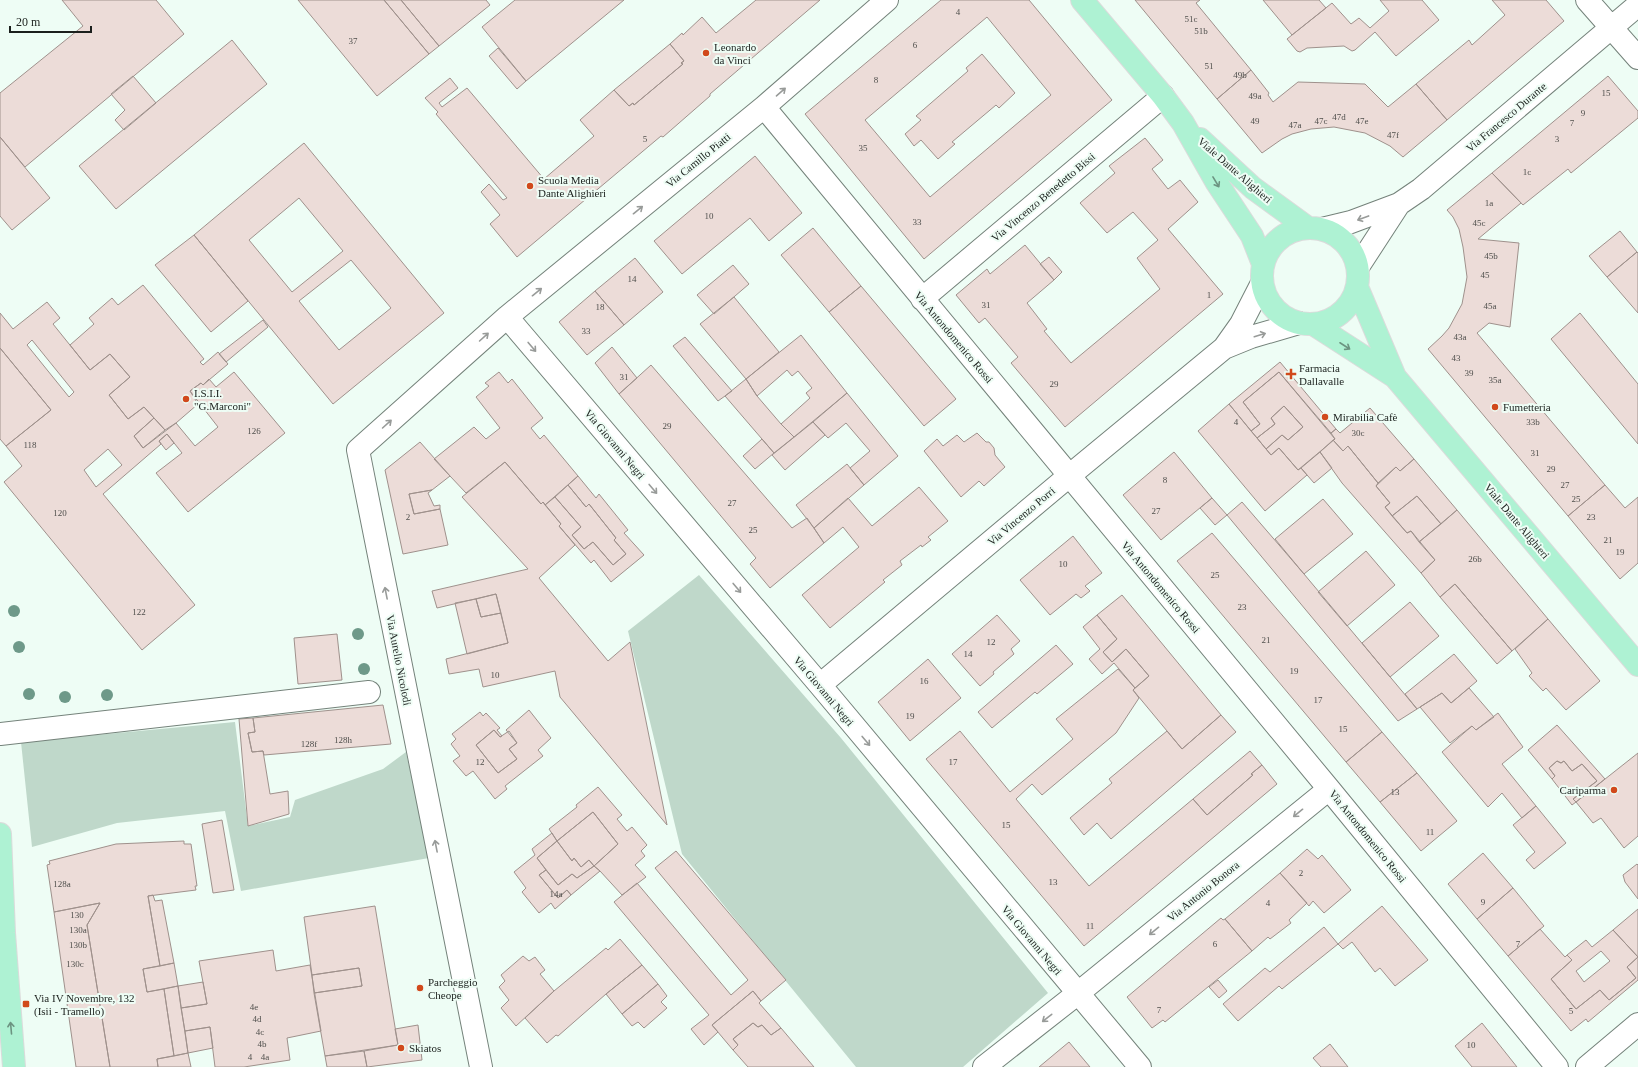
<svg xmlns="http://www.w3.org/2000/svg" width="1638" height="1067" viewBox="0 0 1638 1067" font-family="Georgia,serif">
  <style>
    .green { fill: #bfd8ca }
    .building { fill: #ecdcd8; stroke: #9f918c; fill-rule: evenodd }
    .lines { fill: none; stroke-linecap: round; stroke-linejoin: round }
    .minor-casing { stroke: #74827a; stroke-width: 24 }
    .major-casing { stroke: #dbdbdb; stroke-width: 24 }
    .minor { stroke: #fff; stroke-width: 22 }
    .major { stroke: #aef2d3; stroke-width: 22 }
    .tree { fill: #6e9989 }
    .oneway { stroke: #989b99 }
    .oneway2 { stroke: #6c9481 }
    .poi-dot { fill: #d1491b; stroke: #eefdf5; stroke-width: 1.5 }
    .labels { text-anchor: middle; dominant-baseline: central; stroke-width: 4; stroke-linejoin: round; paint-order: stroke }
    .number-label { font-size: 9px; fill: #4f4f4c }
    .poi-label { font-size: 11px; fill: #1b201d; stroke: #eefdf5; text-anchor: start }
    .street-label { font-size: 11px; fill: #1b201d; stroke: #eefdf5 }
  </style>
  <rect width="100%" height="100%" fill="#eefdf5"/>
  <path class="green" d="M699 575 841 738 1048 993 963 1067H856L682 854 628 631Z
    M235 722 248 826 290 817 295 800 383 769 406 752 429 858 241 891 225 811 117 823 32 847 21 742Z"/>
  <path class="building" d="M62 0H156L184 34 25 167 0 137V93L83 26Z
    M298 0H384L429 54 377 96Z
    M384 0H401L439 46 429 54Z
    M401 0H486L490 5 439 46Z
    M515 0H624L526 81 482 27Z
    M756 0H820L710 94V96L663 137 661 136 517 257 490 224 500 215 481 192 489 184 503 200 507 198 436 114 438 112 425 98 450 78 458 88 439 103 442 107 467 88 544 179 594 136 580 120 614 90 629 106 633 103 634 105 683 64 681 63 684 61 670 44 682 33 683 35 702 17 716 33Z
    M941 0H1029L1112 100 924 259 805 114ZM987 17 1051 95 930 197 865 120Z
    M1135 0H1200L1196 3 1251 70 1217 99Z
    M1263 0H1319L1326 8 1292 35Z
    M1380 0H1422L1439 20 1396 56 1375 32 1355 50 1352 51 1344 46 1307 48 1300 52 1297 51 1287 39 1332 3 1351 24 1359 18 1370 28 1389 11Z
    M1492 0H1546L1564 21 1447 120 1416 84 1469 40 1472 45 1505 15Z
    M232 40 267 84 116 209 79 166Z
    M670 44 684 61 681 63 683 64 634 105 633 103 629 106 614 90Z
    M498 48 526 81 517 89 489 56Z
    M982 54 1015 93 999 108 996 105 952 142 955 144 938 159 921 140 914 146 905 134 921 120 916 116 968 71 966 68Z
    M1251 70 1269 93 1268 95 1273 102 1298 82 1365 84 1388 107 1416 84 1447 120 1403 157 1390 146 1365 133 1334 127 1311 129 1292 134 1282 139 1262 153 1217 99Z
    M133 76 156 103 124 130 115 120 125 110 111 94Z
    M1608 76 1638 111V118L1571 173 1568 169 1523 205 1492 173Z
    M0 137 50 198 12 230 0 216Z
    M1145 138 1163 160 1152 169 1168 189 1180 180 1198 202 1168 229 1223 294 1065 427 1011 363 1018 357 985 318 979 323 956 295 987 269 990 274 1025 245 1054 280 1027 303 1047 329 1044 331 1071 363 1160 289 1137 258 1158 240 1133 212 1107 233 1080 203 1115 173 1109 166Z
    M304 143 444 313 333 404 194 235ZM299 198 343 251 292 292 249 240ZM351 260 391 308 339 350 299 301Z
    M755 156 802 213 769 241 750 218 682 274 654 241Z
    M1492 173 1521 203 1478 239 1519 243 1510 327 1489 323 1477 333 1605 485 1568 516 1428 349 1442 336 1449 328 1462 304 1465 288 1467 277 1463 247 1459 229 1453 217 1447 210Z
    M813 228 861 286 829 312 781 255Z
    M1620 231 1637 252 1607 277 1589 256Z
    M194 235 248 301 211 332 155 265Z
    M1637 252 1638 253V313L1607 277Z
    M1049 257 1062 272 1054 280 1040 264Z
    M635 258 663 292 624 325 595 291Z
    M733 265 749 284 714 314 697 295Z
    M143 285 204 359 200 362 203 365 218 352 228 364 203 385 201 383 190 391 198 404 176 423 165 430 144 407 128 419 109 395 130 377 110 354 90 370 70 345 94 324 89 318 112 298 118 305Z
    M861 286 956 399 924 426 829 312Z
    M595 291 624 325 587 355 559 322Z
    M734 297 779 352 746 379 700 324Z
    M47 302 60 318 53 324 90 370 110 354 130 377 109 395 128 419 144 407 154 418 134 436 143 448 176 423 195 446 218 427 190 391 201 383 203 385 209 379 216 387 234 372 285 433 188 512 156 473 182 453 167 434 159 441 161 444 103 494 195 605 142 650 4 482 22 466 6 446 51 410 0 348V313L13 329ZM32 340 74 392 69 397 27 345ZM108 449 122 465 96 487 84 470Z
    M1580 313 1638 384V444L1551 339Z
    M263 320 268 327 226 362 219 354Z
    M801 335 847 393 794 437 781 424 810 398 806 393 812 388 798 371 792 376 787 370 757 396 746 379Z
    M685 337 732 391 718 401 673 346Z
    M612 347 637 378 619 394 595 363Z
    M0 348 51 410 6 446 0 439Z
    M1280 362 1336 429 1331 433 1279 372 1243 402 1260 424 1251 431 1229 404Z
    M651 365 792 528 807 518 824 543 770 588 750 564 756 558 619 394Z
    M499 372 508 383 512 379 543 418 531 428 540 439 544 435 578 476 545 505 543 502 541 504 505 462 466 493 434 459 474 427 486 439 500 428 476 397 489 386 485 383Z
    M1279 372 1335 439 1298 470 1279 448 1271 455 1266 449 1282 435 1288 440 1303 427 1284 406 1271 418 1275 424 1257 438 1251 431 1260 424 1243 402Z
    M746 379 757 396 781 424 794 437 774 453 725 396Z
    M847 393 898 456 864 485 850 468 870 451 846 423 828 438 813 422Z
    M1229 404 1271 455 1279 448 1298 470 1301 468 1307 475 1265 511 1198 431Z
    M1284 406 1303 427 1288 440 1282 435 1266 449 1257 438 1275 424 1271 418Z
    M1370 408 1414 459 1400 471 1396 467 1378 483 1348 446 1343 451 1333 440 1335 439 1331 433 1336 429 1340 433Z
    M154 418 165 430 143 448 134 436Z
    M813 422 825 435 785 470 772 455Z
    M977 433 986 442H989L994 448 995 455 1005 467 984 486 979 481 961 497 924 451 937 439 943 446 957 435 964 442Z
    M167 434 174 443 166 450 159 441Z
    M762 439 774 453 755 469 743 456Z
    M1333 440 1343 451 1348 446 1378 483 1376 486 1390 503 1385 507 1407 533 1411 531 1435 560 1421 573 1342 483 1320 452Z
    M420 442 450 476 432 490 409 494 414 514 440 509 448 545 403 554 385 470Z
    M1174 452 1212 498 1161 540 1123 495Z
    M1320 452 1332 468 1314 483 1301 468Z
    M1414 459 1457 510 1441 524 1417 496 1392 516 1385 507 1390 503 1376 486 1396 467 1400 471Z
    M505 462 541 504 543 502 561 524 559 526 575 545 539 578 608 661 630 642 667 825 560 697 555 671 483 687 479 669 449 674 446 659 508 643 496 594 437 608 432 591 528 569 462 497Z
    M847 464 864 485 814 528 796 505Z
    M578 476 596 498 599 494 628 530 624 533 644 555 611 582 594 560 591 563 559 526 561 524 545 505 555 497 581 527 572 535 584 549 593 542 613 565 626 554 614 540 616 538 589 504 586 507 568 485Z
    M568 485 586 507 589 504 616 538 614 540 626 554 613 565 593 542 584 549 572 535 581 527 555 497Z
    M1605 485 1625 508 1638 497V563L1620 579 1568 516Z
    M919 487 948 521 928 537 931 540 922 547 921 545 900 561 902 565 883 580 885 582 830 628 802 595 859 547 843 527 824 543 814 528 848 498 872 526Z
    M432 490 428 493 434 506 440 505V509L414 514 409 494Z
    M1417 496 1441 524 1419 542 1411 531 1407 533 1392 516Z
    M1212 498 1227 515 1215 525 1200 508Z
    M1323 499 1353 534 1304 574 1275 539Z
    M1242 502 1304 574 1417 709 1398 721 1227 515Z
    M1457 510 1548 619 1512 651 1455 584 1440 597 1421 573 1435 560 1419 542Z
    M1212 533 1382 732 1346 762 1177 561Z
    M1073 536 1102 573 1085 586 1090 591 1081 598 1076 594 1050 615 1020 580Z
    M1366 551 1395 585 1347 626 1318 592Z
    M1455 584 1512 651 1497 664 1440 597Z
    M496 594 501 613 481 617 476 599Z
    M1122 595 1221 715 1182 749 1133 690 1149 676 1126 649 1112 662 1103 652 1117 639 1097 615Z
    M476 599 481 617 501 613 508 643 467 654 455 603Z
    M1410 602 1439 636 1390 677 1362 643Z
    M997 615 1020 641 1011 649 1014 654 993 672 994 674 980 686 952 654Z
    M1097 615 1117 639 1103 652 1112 662 1126 649 1149 676 1135 688 1114 663 1102 674 1089 659 1100 649 1083 627Z
    M1548 619 1600 681 1566 710 1546 688 1543 691 1529 676 1532 673 1515 649Z
    M337 634 342 680 298 684 294 638Z
    M1056 645 1073 664 1037 694 1035 692 992 728 978 712Z
    M1454 654 1477 681 1451 703 1442 693 1417 709 1405 694Z
    M928 659 961 698 910 741 878 702Z
    M1118 669 1135 688 1133 690 1139 698 1116 733 1042 795 1032 784 1016 799 1089 886 1193 799 1207 815 1253 775 1251 774 1262 765 1277 784 1084 946 926 759 960 731 1010 792 1073 739 1056 719Z
    M1469 688 1494 717 1476 730 1472 726 1450 743 1420 707 1442 693 1451 703Z
    M383 705 391 744 264 755 263 751 252 752 248 733 255 732 253 718Z
    M529 710 551 738 538 750 543 756 505 786 507 789 495 799 473 771 466 776 453 761 460 756 451 744 456 739 452 734 480 712 483 716 486 713 500 728 497 730 502 736 500 737 494 730 476 745 498 773 517 759 509 749 517 743 506 730Z
    M1498 713 1523 747 1502 764 1536 806 1522 818 1502 793 1488 807 1442 752 1472 726 1476 730Z
    M1221 715 1236 732 1111 839 1097 823 1084 835 1070 818 1112 783 1109 779 1167 731 1182 749Z
    M253 718 255 732 248 733 252 752 263 751 270 794 288 791 289 814 248 826 239 719Z
    M1557 725 1605 779 1576 802 1573 799 1597 781 1582 764 1572 771 1564 761 1561 763 1557 761 1549 768 1555 776 1552 779 1528 750Z
    M494 730 500 737 509 731 517 743 509 749 517 759 498 773 476 745Z
    M1382 732 1417 773 1380 802 1346 762Z
    M1250 751 1262 765 1251 774 1253 775 1207 815 1193 799Z
    M1638 753V836L1624 848 1601 818 1593 823 1576 802Z
    M1557 761 1561 763 1564 761 1572 771 1582 764 1597 781 1573 799 1576 802 1572 805 1552 779 1555 776 1549 768Z
    M1417 773 1457 821 1421 851 1380 802Z
    M598 787 622 815 617 819 627 831 632 827 647 845 641 851 645 856 635 865 646 877 622 895 600 871 594 866 618 844 593 812 557 841 549 829 577 807 576 805Z
    M1536 806 1566 843 1534 869 1526 860 1535 852 1513 825Z
    M593 812 618 844 594 866 589 860 581 867 574 858 572 861 557 841Z
    M222 820 234 890 213 893 202 824Z
    M552 833 557 841 537 858 546 870 539 875 558 898 567 890 571 895 555 909 551 903 539 913 522 892 526 888 514 872 535 855 532 849Z
    M184 841V844H191L197 886H195L196 890 148 896 160 966 143 969 147 992 164 989 174 1056 157 1059 158 1067H110L87 925 100 903 54 912 47 865 50 864 49 861 116 844Z
    M557 841 572 861 574 858 581 867 589 860 594 866 577 878 572 874 558 885 537 858Z
    M1307 849 1318 859 1322 855 1351 890 1324 913 1313 901 1309 906 1280 873Z
    M676 851 786 980 761 1001 753 991 712 1025 718 1032 704 1045 691 1029 709 1015 614 902 637 883 731 995 748 980 655 868Z
    M1483 853 1513 888 1477 919 1448 884Z
    M1637 864 1638 865V899L1625 882 1623 875Z
    M594 866 600 871 571 895 567 890 558 898 539 875 546 870 558 885 572 874 577 878Z
    M1280 873 1307 903 1289 920 1291 923 1270 939 1268 937 1252 951 1225 919Z
    M1513 888 1544 926 1508 956 1477 919Z
    M153 895 155 901 162 900 174 963 160 966 148 896Z
    M100 903 87 925 110 1067H76L54 912Z
    M375 906 398 1045 325 1056 314 993 362 986 359 968 312 975 304 917Z
    M1382 906 1428 960 1395 986 1380 968 1375 972 1352 942 1343 949 1338 944Z
    M1638 909V980L1588 1022 1586 1019 1571 1031 1508 956 1540 929 1565 957 1567 955 1572 960 1551 979 1576 1009 1600 990 1609 1000 1636 978 1627 967 1638 957 1613 930Z
    M1221 918 1223 920 1225 919 1252 951 1165 1022 1163 1020 1152 1028 1127 997Z
    M1324 927 1338 944 1282 989 1279 986 1238 1021 1223 1004 1265 968 1270 972Z
    M1613 930 1638 957 1627 967 1636 978 1609 1000 1600 990 1576 1009 1551 979 1572 960 1567 955 1586 940 1592 947ZM1601 951 1610 961 1584 982 1576 971Z
    M620 939 642 965 606 994 558 1036 556 1035 547 1043 525 1018 554 991 606 948 608 950Z
    M273 950 276 971 310 965 321 1031 287 1038 290 1060 244 1067H215L210 1027 185 1031 181 1008 207 1004 199 961Z
    M523 956 529 961 535 957 545 970 540 974 554 991 516 1026 501 1008 509 1000 499 987 505 981 501 975Z
    M174 963 178 986 147 992 143 969Z
    M642 965 658 984 622 1014 606 994Z
    M359 968 362 986 314 993 312 975Z
    M1218 980 1227 991 1219 998 1209 987Z
    M203 982 207 1004 181 1008 178 986Z
    M658 984 667 996 661 1002 667 1008 644 1028 638 1022 632 1026 622 1014Z
    M178 986 188 1053 174 1056 164 989Z
    M753 991 761 1001 759 1003 781 1028 771 1035 762 1025 758 1027 753 1023 733 1039 738 1045 733 1050 712 1025Z
    M753 1023 758 1027 762 1025 771 1035 781 1028 814 1067H748L733 1050 738 1045 733 1039Z
    M1482 1023 1517 1067H1472L1455 1046Z
    M418 1025 422 1060 367 1067 364 1051 398 1045 395 1029Z
    M210 1027 213 1048 188 1053 185 1031Z
    M1069 1042 1090 1067H1039Z
    M1330 1044 1348 1067H1321L1313 1058Z
    M364 1051 367 1067H327L325 1056Z
    M188 1053 191 1067H158L157 1059Z"/>
  <g class="lines">
    <defs>
      <path id="minor" d="M1587 0 1638 58
        M764 107 1329 789 1557 1067
        M1322 229 1351 222 1399 204 1421 189 1638 5
        M1358 267 1399 204
        M922 299 1163 96
        M507 317 820 685 1140 1067
        M1224 348 1251 337 1299 323
        M820 685 1069 476 1224 348 1241 324 1262 283
        M0 734 369 692
        M481 1067 358 450 507 317 764 107 887 0
        M984 1067 1077 994 1329 789
        M1587 1067 1638 1024"/>
      <path id="major" d="M1082 0 1163 96 1183 123 1217 183 1252 236 1263 264
        M1200 139 1253 188 1308 228
        M1262 276a48 48 0 1 1 96 0a48 48 0 1 1-96 0Z
        M1357 287 1395 377 1638 665
        M1313 324 1395 377
        M0 834 4 933 14 1067"/>
    </defs>
    <use href="#minor" class="minor-casing"/>
    <use href="#major" class="major-casing"/>
    <use href="#minor" class="minor"/>
    <use href="#major" class="major"/>
  </g>
  <g class="tree">
    <circle cx="14" cy="611" r="6"/>
    <circle cx="358" cy="634" r="6"/>
    <circle cx="19" cy="647" r="6"/>
    <circle cx="364" cy="669" r="6"/>
    <circle cx="29" cy="694" r="6"/>
    <circle cx="107" cy="695" r="6"/>
    <circle cx="65" cy="697" r="6"/>
  </g>
  <defs><path id="oneway-shaft" d="M-6 0H5M1.5-3L5.5 0L1.5 3" fill="none" stroke-width="1.6" stroke-linecap="round" stroke-linejoin="round"/></defs>
  <g class="oneway">
    <use href="#oneway-shaft" transform="translate(781 92) rotate(-41)"/>
    <use href="#oneway-shaft" transform="translate(638 210) rotate(-39)"/>
    <use href="#oneway-shaft" transform="translate(1363 218) rotate(160)"/>
    <use href="#oneway-shaft" transform="translate(537 292) rotate(-39)"/>
    <use href="#oneway-shaft" transform="translate(1260 335) rotate(-17)"/>
    <use href="#oneway-shaft" transform="translate(484 337) rotate(-42)"/>
    <use href="#oneway-shaft" transform="translate(532 347) rotate(50)"/>
    <use href="#oneway-shaft" transform="translate(387 424) rotate(-42)"/>
    <use href="#oneway-shaft" transform="translate(653 489) rotate(50)"/>
    <use href="#oneway-shaft" transform="translate(737 588) rotate(50)"/>
    <use href="#oneway-shaft" transform="translate(386 593) rotate(-101)"/>
    <use href="#oneway-shaft" transform="translate(866 741) rotate(50)"/>
    <use href="#oneway-shaft" transform="translate(1298 813) rotate(141)"/>
    <use href="#oneway-shaft" transform="translate(436 846) rotate(-101)"/>
    <use href="#oneway-shaft" transform="translate(1154 931) rotate(141)"/>
    <use href="#oneway-shaft" transform="translate(1047 1018) rotate(142)"/>
  </g>
  <g class="oneway2">
    <use href="#oneway-shaft" transform="translate(1216 182) rotate(59)"/>
    <use href="#oneway-shaft" transform="translate(1345 346) rotate(33)"/>
    <use href="#oneway-shaft" transform="translate(11 1028) rotate(-95)"/>
  </g>
  <g class="poi-dot">
    <circle cx="706" cy="53" r="4"/>
    <circle cx="530" cy="186" r="4"/>
    <path d="M1289 368h4v4h4v4h-4v4h-4v-4h-4v-4h4z"/>
    <circle cx="186" cy="399" r="4"/>
    <circle cx="1495" cy="407" r="4"/>
    <circle cx="1325" cy="417" r="4"/>
    <circle cx="1614" cy="790" r="4"/>
    <circle cx="420" cy="988" r="4"/>
    <rect x="22" y="1000" width="8" height="8" rx="2"/>
    <circle cx="401" cy="1048" r="4"/>
  </g>
  <g class="labels">
    <g class="number-label">
      <text x="958" y="12">4</text>
      <text x="1191" y="19">51c</text>
      <text x="1201" y="31">51b</text>
      <text x="353" y="41">37</text>
      <text x="915" y="45">6</text>
      <text x="1209" y="66">51</text>
      <text x="1240" y="75">49b</text>
      <text x="876" y="80">8</text>
      <text x="1606" y="93">15</text>
      <text x="1255" y="96">49a</text>
      <text x="1583" y="113">9</text>
      <text x="1339" y="117">47d</text>
      <text x="1255" y="121">49</text>
      <text x="1321" y="121">47c</text>
      <text x="1362" y="121">47e</text>
      <text x="1572" y="123">7</text>
      <text x="1295" y="125">47a</text>
      <text x="1393" y="135">47f</text>
      <text x="645" y="139">5</text>
      <text x="1557" y="139">3</text>
      <text x="863" y="148">35</text>
      <text x="1527" y="172">1c</text>
      <text x="1489" y="203">1a</text>
      <text x="709" y="216">10</text>
      <text x="917" y="222">33</text>
      <text x="1479" y="223">45c</text>
      <text x="1491" y="256">45b</text>
      <text x="1485" y="275">45</text>
      <text x="632" y="279">14</text>
      <text x="1209" y="295">1</text>
      <text x="986" y="305">31</text>
      <text x="1490" y="306">45a</text>
      <text x="600" y="307">18</text>
      <text x="586" y="331">33</text>
      <text x="1460" y="337">43a</text>
      <text x="1456" y="358">43</text>
      <text x="1469" y="373">39</text>
      <text x="624" y="377">31</text>
      <text x="1495" y="380">35a</text>
      <text x="1054" y="384">29</text>
      <text x="1236" y="422">4</text>
      <text x="1533" y="422">33b</text>
      <text x="667" y="426">29</text>
      <text x="254" y="431">126</text>
      <text x="1358" y="433">30c</text>
      <text x="30" y="445">118</text>
      <text x="1535" y="453">31</text>
      <text x="1551" y="469">29</text>
      <text x="1165" y="480">8</text>
      <text x="1565" y="485">27</text>
      <text x="1576" y="499">25</text>
      <text x="732" y="503">27</text>
      <text x="1156" y="511">27</text>
      <text x="60" y="513">120</text>
      <text x="408" y="517">2</text>
      <text x="1591" y="517">23</text>
      <text x="753" y="530">25</text>
      <text x="1608" y="540">21</text>
      <text x="1620" y="552">19</text>
      <text x="1475" y="559">26b</text>
      <text x="1063" y="564">10</text>
      <text x="1215" y="575">25</text>
      <text x="1242" y="607">23</text>
      <text x="139" y="612">122</text>
      <text x="1266" y="640">21</text>
      <text x="991" y="642">12</text>
      <text x="968" y="654">14</text>
      <text x="1294" y="671">19</text>
      <text x="495" y="675">10</text>
      <text x="924" y="681">16</text>
      <text x="1318" y="700">17</text>
      <text x="910" y="716">19</text>
      <text x="1343" y="729">15</text>
      <text x="343" y="740">128h</text>
      <text x="309" y="744">128f</text>
      <text x="480" y="762">12</text>
      <text x="953" y="762">17</text>
      <text x="1395" y="792">13</text>
      <text x="1006" y="825">15</text>
      <text x="1430" y="832">11</text>
      <text x="1301" y="873">2</text>
      <text x="1053" y="882">13</text>
      <text x="62" y="884">128a</text>
      <text x="556" y="894">14a</text>
      <text x="1483" y="902">9</text>
      <text x="1268" y="903">4</text>
      <text x="77" y="915">130</text>
      <text x="1090" y="926">11</text>
      <text x="78" y="930">130a</text>
      <text x="1215" y="944">6</text>
      <text x="1518" y="944">7</text>
      <text x="78" y="945">130b</text>
      <text x="75" y="964">130c</text>
      <text x="254" y="1007">4e</text>
      <text x="1159" y="1010">7</text>
      <text x="1571" y="1011">5</text>
      <text x="257" y="1019">4d</text>
      <text x="260" y="1032">4c</text>
      <text x="262" y="1044">4b</text>
      <text x="1471" y="1045">10</text>
      <text x="250" y="1057">4</text>
      <text x="265" y="1057">4a</text>
    </g>
    <g class="poi-label">
      <text x="714" y="47">Leonardo<tspan x="714" dy="13">da Vinci</tspan></text>
      <text x="538" y="180">Scuola Media<tspan x="538" dy="13">Dante Alighieri</tspan></text>
      <text x="1299" y="368">Farmacia<tspan x="1299" dy="13">Dallavalle</tspan></text>
      <text x="194" y="393">I.S.I.I.<tspan x="194" dy="13">"G.Marconi"</tspan></text>
      <text x="1503" y="407">Fumetteria</text>
      <text x="1333" y="417">Mirabilia Cafè</text>
      <text x="1606" y="790" text-anchor="end">Cariparma</text>
      <text x="428" y="982">Parcheggio<tspan x="428" dy="13">Cheope</tspan></text>
      <text x="34" y="998">Via IV Novembre, 132<tspan x="34" dy="13">(Isii - Tramello)</tspan></text>
      <text x="409" y="1048">Skiatos</text>
    </g>
    <g class="street-label">
      <text transform="translate(1506 117) rotate(-40)">Via Francesco Durante</text>
      <text transform="translate(698 160) rotate(-39)">Via Camillo Piatti</text>
      <text transform="translate(1235 170) rotate(41)">Viale Dante Alighieri</text>
      <text transform="translate(1043 197) rotate(-40)">Via Vincenzo Benedetto Bissi</text>
      <text transform="translate(954 337) rotate(50)">Via Antondomenico Rossi</text>
      <text transform="translate(615 444) rotate(50)">Via Giovanni Negri</text>
      <text transform="translate(1021 516) rotate(-40)">Via Vincenzo Porri</text>
      <text transform="translate(1517 521) rotate(50)">Viale Dante Alighieri</text>
      <text transform="translate(1161 587) rotate(50)">Via Antondomenico Rossi</text>
      <text transform="translate(399 660) rotate(79)">Via Aurelio Nicolodi</text>
      <text transform="translate(824 691) rotate(50)">Via Giovanni Negri</text>
      <text transform="translate(1368 836) rotate(51)">Via Antondomenico Rossi</text>
      <text transform="translate(1203 891) rotate(-39)">Via Antonio Bonora</text>
      <text transform="translate(1032 940) rotate(50)">Via Giovanni Negri</text>
    </g>
  </g>
  <path d="M10 26v6h81v-6" fill="none" stroke="#1b201d" stroke-width="2"/>
  <text x="16" y="26" font-size="12" fill="#1b201d" stroke="#eefdf5" stroke-width="3" paint-order="stroke">20 m</text>
</svg>
